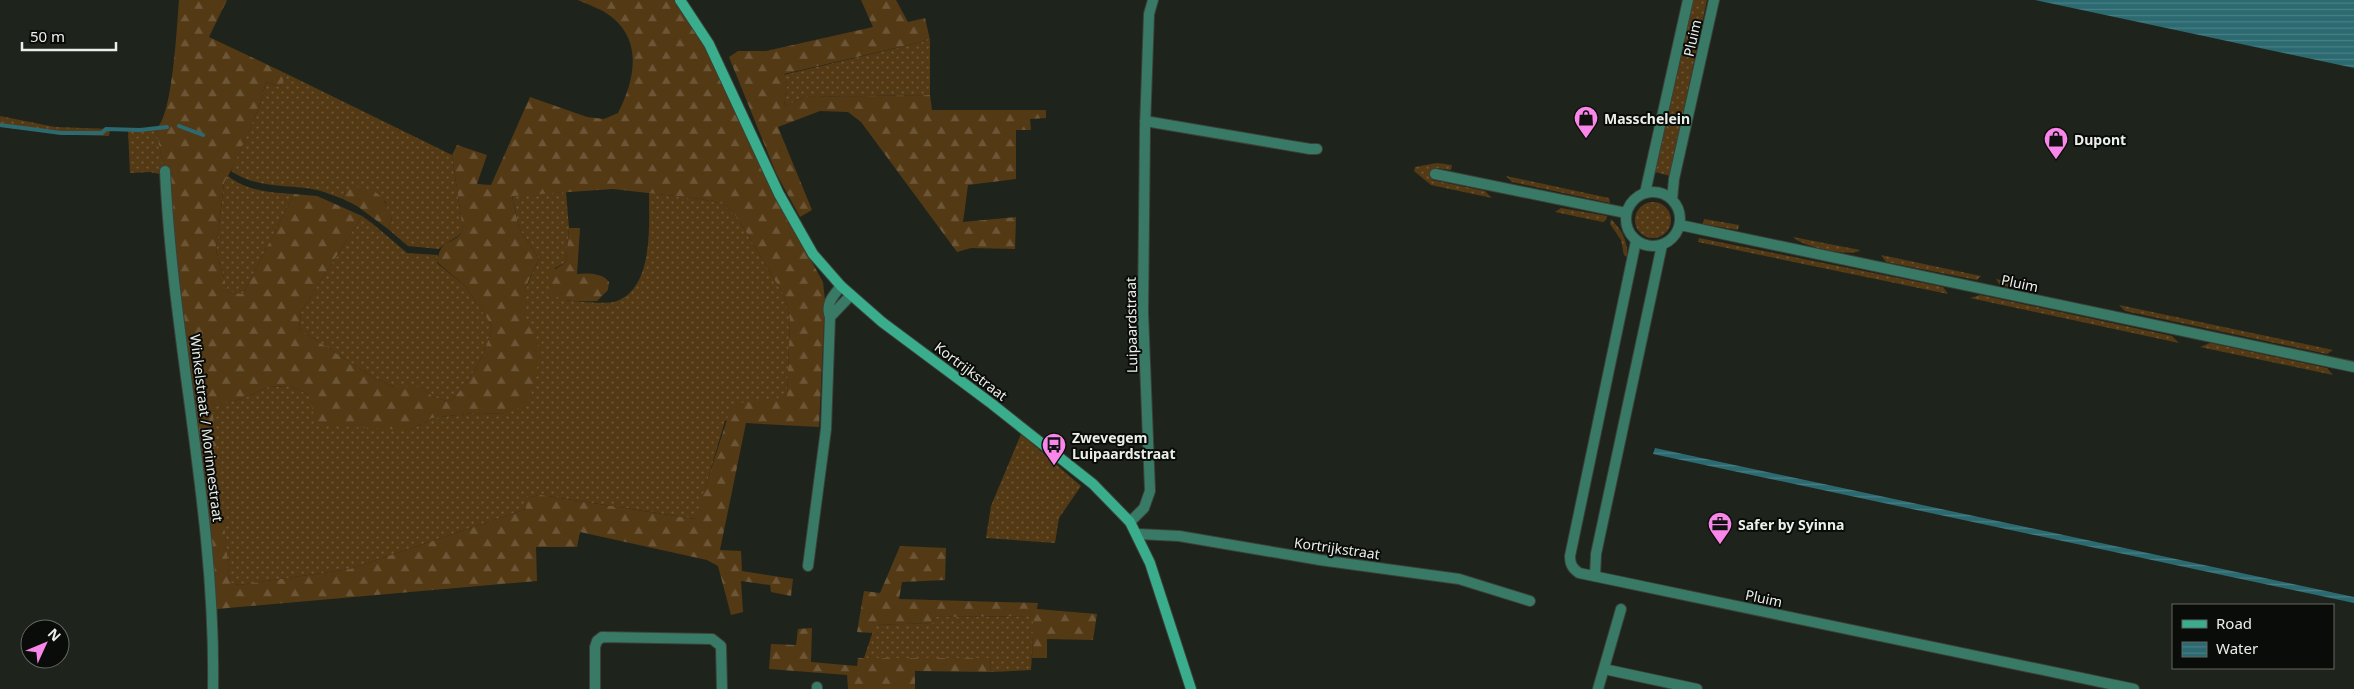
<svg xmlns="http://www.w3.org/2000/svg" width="2354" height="689" viewBox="0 0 2354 689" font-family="'Noto Sans',sans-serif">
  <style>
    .grass { fill: url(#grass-dots) }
    .forest { fill: url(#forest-firs); fill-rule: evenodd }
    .water { fill: url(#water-rules) }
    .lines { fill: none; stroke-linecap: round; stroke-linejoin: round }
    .stream { stroke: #2b6a70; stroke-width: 4 }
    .minor-casing { stroke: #3b4039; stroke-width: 12 }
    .secondary-casing { stroke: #3b4039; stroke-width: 12 }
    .minor { stroke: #387a66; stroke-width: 10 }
    .secondary { stroke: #39ad8c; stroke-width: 10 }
    .labels { text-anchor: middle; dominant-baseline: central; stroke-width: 4; stroke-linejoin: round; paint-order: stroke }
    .street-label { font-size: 14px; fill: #ebefe9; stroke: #0a0c09 }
    .poi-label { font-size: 14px; font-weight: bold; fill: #ebefe9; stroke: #0a0c09; text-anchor: start }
  </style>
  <defs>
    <pattern id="grass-dots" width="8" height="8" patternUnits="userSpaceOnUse" patternTransform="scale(1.25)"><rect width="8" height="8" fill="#543915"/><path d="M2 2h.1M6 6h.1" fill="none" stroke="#6d5637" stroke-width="1.8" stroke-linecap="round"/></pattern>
    <pattern id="forest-firs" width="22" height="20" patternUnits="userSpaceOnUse" patternTransform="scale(1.25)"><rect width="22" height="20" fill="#543915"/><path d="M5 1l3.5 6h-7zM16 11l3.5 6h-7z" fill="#6d5637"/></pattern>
    <pattern id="water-rules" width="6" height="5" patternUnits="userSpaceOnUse" patternTransform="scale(1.25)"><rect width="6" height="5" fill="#2b6a70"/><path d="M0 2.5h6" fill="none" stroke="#4a8084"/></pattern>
  </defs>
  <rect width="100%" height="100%" fill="#1e241c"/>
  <path class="grass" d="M1691 0H1707L1670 176 1655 172Z
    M930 40V95L804 97 784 107 787 83 783 75Z
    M287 74 452 155 463 231C457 239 447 241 439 249L408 246 388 229 392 220 385 201 345 191 343 199C334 196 326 192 317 190 287 184 257 189 231 171L260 105 266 82 280 87Z
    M0 116 55 127 110 129 109 136 75 135 0 127Z
    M156 129 165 175 150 172 130 173 128 130Z
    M1437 163 1452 165 1451 170 1436 168 1432 180 1485 191 1492 198 1431 185 1414 171 1415 167Z
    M228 176C247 191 271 193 294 194L243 294 228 292 216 250 224 183Z
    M1506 176 1609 198 1610 203 1512 182Z
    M566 192 569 228 566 262 555 268 567 301C579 301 608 305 617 301 654 287 649 224 649 193L701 199 723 204 737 217 785 297 790 320 787 397 725 421 696 519 541 495 525 498 526 509 350 569 239 585 230 583 211 406 242 399 268 387 290 386 309 395 410 430 432 418 474 413 505 414 536 337C532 331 526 323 524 316 519 297 532 275 539 259L519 228 512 195Z
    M1635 220a18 18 0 1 1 36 0a18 18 0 1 1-36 0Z
    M1561 208 1607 216 1606 220 1603 222 1555 212Z
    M362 216 373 224 407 253 438 255 437 263 465 286 492 326C486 355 470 381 450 402L433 397 422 387H394L373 377 299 329 301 312Z
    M1611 219C1621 229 1629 242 1627 257L1624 255 1621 240 1610 224Z
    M1704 219 1739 225 1738 230 1703 224Z
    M1793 237 1860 250C1853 258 1800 246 1793 237Z
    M1699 238 1943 287 1948 294 1698 242Z
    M1881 255 1981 276 1977 280 1886 262Z
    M1996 279 2036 288 2031 291 2000 285Z
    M1980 295 2172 336 2179 343 1970 298Z
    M2119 305 2333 350 2327 354 2125 311Z
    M2210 343 2327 368 2333 375 2200 347Z
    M1021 434 1081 486 1059 518 1055 543 986 538 991 506Z
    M1034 616 1031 670 991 672 990 658H864L875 625 933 623 934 617Z"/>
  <path class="forest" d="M179 0H227L209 37 287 74 280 87 266 82 260 105 234 165 224 183 216 250 228 292 243 294 294 194 317 196 362 216 301 312 299 329 373 377 394 387H422L433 397 450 402C470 381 486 355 492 326L465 286 437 262C442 235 451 248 463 231L452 155 457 145 487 155 477 184 491 185 530 97 587 117 604 119 618 113C634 82 643 43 613 18 604 10 589 5 578 0H675L710 53 779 203 823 282 825 300 819 427 746 423 720 550 741 551 742 571 793 579 791 596 771 592 770 585 741 581 743 612 731 615 718 566 707 560 580 532 577 547H536L537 581 217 609 166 181 156 129C173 117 177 23 179 0ZM613 189 701 199 723 204 737 217 785 297 790 320 787 397 732 404 695 519 541 495 524 498 526 509 350 569 239 585 230 583 212 406 242 399 268 387 290 386 309 395 316 425 410 430 432 418 474 413 505 414 523 406 531 395 541 352 536 337 524 316 523 304 528 282 539 259 519 228 512 196Z
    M861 0H896L908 22 925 18 930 40 784 74 787 83 784 107 804 97 930 95 932 110H1046V118L1030 119 1031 130H1016V179L968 185 963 222 1016 217 1015 249 971 248 957 252 861 122 848 112 820 111 778 127 812 210 800 217 776 173 729 57 738 51H766L873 27Z
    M354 187C378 188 386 198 392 220L388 229 357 206 343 199 345 191Z
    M569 228H580L577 274C587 273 603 273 609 282L608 290 597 301C579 301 562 304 549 291L548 274 566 262Z
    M900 546 946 548 945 580 902 582 899 599 1038 603 1037 609 1097 614 1093 640 1047 639V658H1032L1033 616 934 617 933 623 876 625 873 633 857 632 864 591 880 593Z
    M812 628 811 662 857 666 858 658H990L991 672 915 671V689H848L847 675 769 669 771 644 796 645 798 629Z"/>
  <path class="water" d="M2035 0H2354V68Z
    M1655 448 2354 597V603L1653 454Z"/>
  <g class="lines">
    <path class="stream" d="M0 125 61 133H102L106 129 140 130 167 127
      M179 126 203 135"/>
    <defs>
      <path id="minor" d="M1145 121 1310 149H1317
        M165 171C173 345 216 515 213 689
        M1435 174 1626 213
        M1626 219a27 27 0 1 1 54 0a27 27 0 1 1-54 0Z
        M1645 193 1688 0
        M1672 200 1674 179 1714 0
        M1680 225 2354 367
        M1636 241 1570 556C1570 564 1572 568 1579 573L2134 689
        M830 317 851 295
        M1130 522 1144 508 1150 491 1143 312 1145 128 1149 14 1153 0
        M1138 534 1179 536 1320 560 1459 579 1530 601
        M808 566 826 429 830 317C825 304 833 296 841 286
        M1595 576 1596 554 1662 245
        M1604 669 1697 689
        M817 687V689
        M595 689V647L597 641 602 637 712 639 721 646 722 689
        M1598 689 1621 609"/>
      <path id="secondary" d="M680 0 709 44 779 194 813 254 841 286 882 322 992 404 1093 484 1130 522 1150 563 1191 689"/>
    </defs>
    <use href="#minor" class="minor-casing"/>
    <use href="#secondary" class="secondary-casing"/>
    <use href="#minor" class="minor"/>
    <use href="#secondary" class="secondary"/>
  </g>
  <defs>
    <symbol id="shop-pin" viewBox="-11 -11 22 30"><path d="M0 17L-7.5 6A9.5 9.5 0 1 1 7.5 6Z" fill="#f987e9" stroke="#0a0c09"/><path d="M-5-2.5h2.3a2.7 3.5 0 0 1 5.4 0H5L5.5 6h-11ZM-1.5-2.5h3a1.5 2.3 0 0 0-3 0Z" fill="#111"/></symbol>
    <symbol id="bus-pin" viewBox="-11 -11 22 30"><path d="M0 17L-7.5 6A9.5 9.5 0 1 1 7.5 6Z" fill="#f987e9" stroke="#0a0c09"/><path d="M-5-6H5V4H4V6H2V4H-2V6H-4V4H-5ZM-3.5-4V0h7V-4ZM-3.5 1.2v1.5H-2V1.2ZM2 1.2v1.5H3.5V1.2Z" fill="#111"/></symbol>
    <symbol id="office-pin" viewBox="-11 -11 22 30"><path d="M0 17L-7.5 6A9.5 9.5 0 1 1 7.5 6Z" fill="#f987e9" stroke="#0a0c09"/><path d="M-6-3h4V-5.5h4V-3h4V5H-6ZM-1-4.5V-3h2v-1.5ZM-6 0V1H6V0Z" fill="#111"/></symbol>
  </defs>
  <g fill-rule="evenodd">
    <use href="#shop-pin" x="1572" y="104" width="28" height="38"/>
    <use href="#shop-pin" x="2042" y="125" width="28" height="38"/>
    <use href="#bus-pin" x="1040" y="431" width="28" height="38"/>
    <use href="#office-pin" x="1706" y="510" width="28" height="38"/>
  </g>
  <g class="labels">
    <g class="street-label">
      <text transform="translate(1692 38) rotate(-77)">Pluim</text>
      <text transform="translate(2020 283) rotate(12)">Pluim</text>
      <text transform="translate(1131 325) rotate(-91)">Luipaardstraat</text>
      <text transform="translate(971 371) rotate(37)">Kortrijkstraat</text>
      <text transform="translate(207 428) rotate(83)">Winkelstraat / Morinnestraat</text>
      <text transform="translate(1337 548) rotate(8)">Kortrijkstraat</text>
      <text transform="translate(1764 598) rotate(12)">Pluim</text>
    </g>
    <g class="poi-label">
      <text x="1604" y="118">Masschelein</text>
      <text x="2074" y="139">Dupont</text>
      <text x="1072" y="437">Zwevegem<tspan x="1072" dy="16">Luipaardstraat</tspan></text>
      <text x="1738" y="524">Safer by Syinna</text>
    </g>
  </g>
  <rect x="2172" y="604" width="162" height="65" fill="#0a0c09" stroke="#646763"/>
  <rect x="2182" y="620" width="25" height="8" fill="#39ad8c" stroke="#646763"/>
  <text x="2216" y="629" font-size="15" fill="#ebefe9">Road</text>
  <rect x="2182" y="642" width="25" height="15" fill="url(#water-rules)" stroke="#646763"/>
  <text x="2216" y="654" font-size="15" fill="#ebefe9">Water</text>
  <g transform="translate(45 644) rotate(46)"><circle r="24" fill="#0a0c09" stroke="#646763"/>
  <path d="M0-4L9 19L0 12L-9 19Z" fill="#f987e9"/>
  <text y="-8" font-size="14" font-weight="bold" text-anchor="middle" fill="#ebefe9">N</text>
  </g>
  <path d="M22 42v8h94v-8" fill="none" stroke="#ebefe9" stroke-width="2.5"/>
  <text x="30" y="42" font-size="15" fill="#ebefe9" stroke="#0a0c09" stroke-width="4" paint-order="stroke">50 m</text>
</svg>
